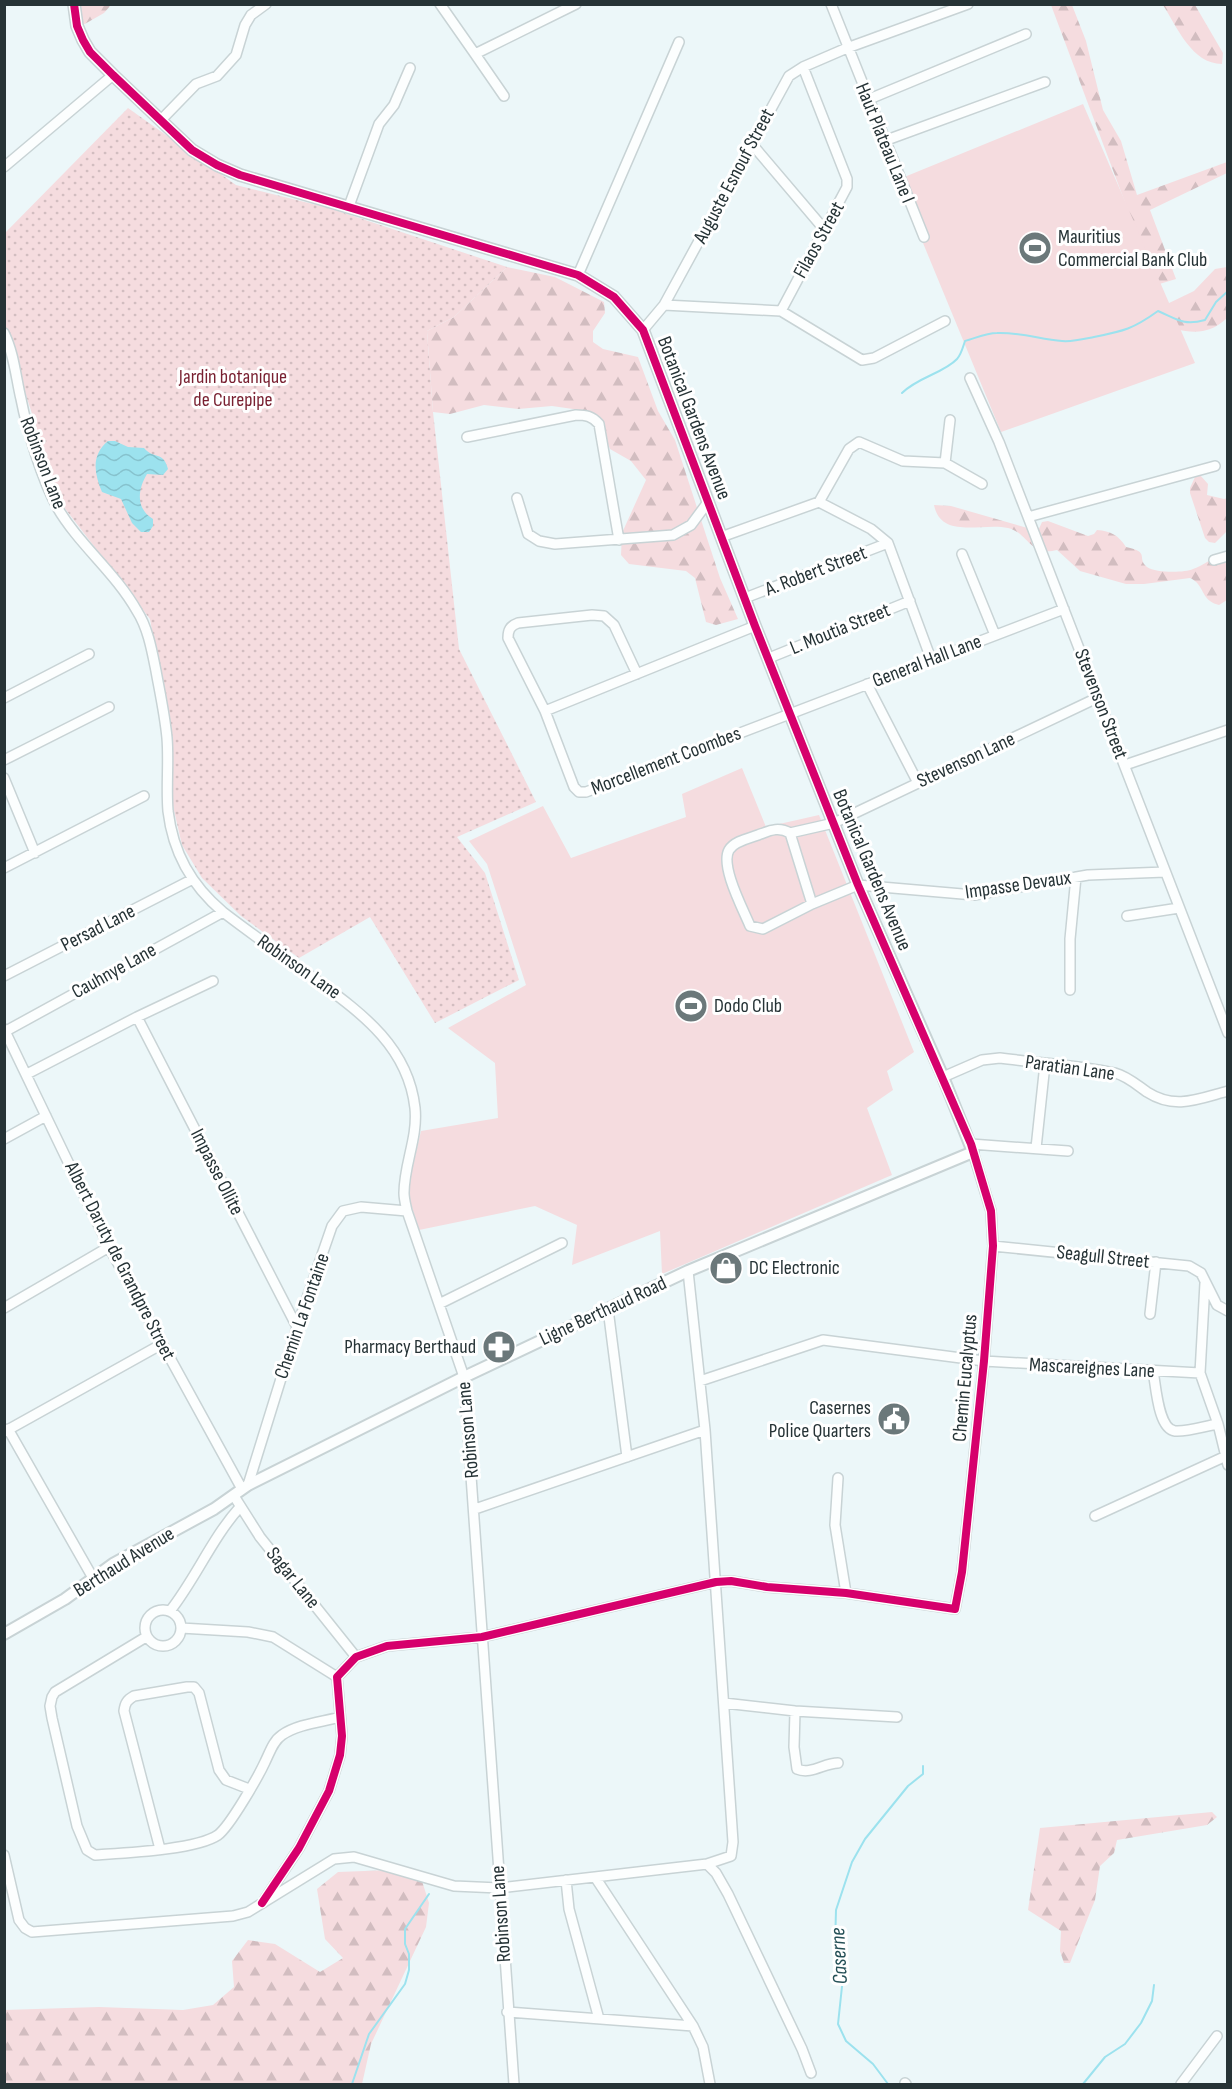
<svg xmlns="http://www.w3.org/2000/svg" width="1232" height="2089" viewBox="0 0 1232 2089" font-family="'Sofia Sans Condensed',sans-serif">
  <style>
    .forest { fill: url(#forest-firs) }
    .park { fill: url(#park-dots) }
    .garden { fill: #f5dcdf }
    .water { fill: url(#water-waves) }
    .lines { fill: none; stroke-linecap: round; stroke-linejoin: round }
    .stream { stroke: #9ce2ee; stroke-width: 2 }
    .minor-casing { stroke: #c8d3d5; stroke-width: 12 }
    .tertiary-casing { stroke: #c8d3d5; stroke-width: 14 }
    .minor { stroke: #fcfefe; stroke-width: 9 }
    .tertiary { stroke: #fcfefe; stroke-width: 10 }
    .cycleway-casing { stroke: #fff; stroke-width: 11 }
    .cycleway { stroke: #d6006c; stroke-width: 8 }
    .labels { text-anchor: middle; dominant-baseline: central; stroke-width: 6; stroke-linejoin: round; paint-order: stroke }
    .street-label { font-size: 20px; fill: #263336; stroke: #fff }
    .poi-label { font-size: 20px; fill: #263336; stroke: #fff; text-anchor: start }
    .park-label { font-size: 20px; fill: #781f30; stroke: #fff }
    .water-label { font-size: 21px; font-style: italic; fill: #265158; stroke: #fff }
  </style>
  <defs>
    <pattern id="forest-firs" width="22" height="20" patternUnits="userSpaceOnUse" patternTransform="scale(1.5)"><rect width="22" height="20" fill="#f5dcdf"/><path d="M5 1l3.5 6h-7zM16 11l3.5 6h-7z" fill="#d2bdc0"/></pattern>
    <pattern id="park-dots" width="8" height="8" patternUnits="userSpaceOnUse" patternTransform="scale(1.5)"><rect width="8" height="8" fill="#f5dcdf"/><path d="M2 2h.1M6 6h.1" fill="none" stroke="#d2bdc0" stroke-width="1.8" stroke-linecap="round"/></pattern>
    <pattern id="water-waves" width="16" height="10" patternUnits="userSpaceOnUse" patternTransform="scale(1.5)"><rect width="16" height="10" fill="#9ce2ee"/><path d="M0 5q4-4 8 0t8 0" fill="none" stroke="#86c2cd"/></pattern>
  </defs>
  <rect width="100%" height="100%" fill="#ecf7f9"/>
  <path class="forest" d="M76 5H111L104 13 83 25Z
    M1051 5H1072L1086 41 1103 110 1121 141 1137 195 1227 162V173L1150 210 1176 279 1156 285Z
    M1163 5H1195L1223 53 1222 64C1192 64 1177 27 1163 5Z
    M507 267 555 277 604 302 605 313 593 331V342L603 349 638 357 658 411 675 440 720 578 738 619 716 625 706 622 695 578 686 571 629 564 621 555 622 533 646 480 631 461 610 449 597 418 587 411 552 406 518 409 484 405 450 414 433 412 427 331 454 317Z
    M1227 267V318C1204 340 1183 330 1155 325L1167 304 1194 291 1215 269Z
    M1200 475 1208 484 1207 495 1224 499 1227 498V531L1215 543 1209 542 1205 538 1190 493V488L1195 477Z
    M934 505 951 506 1038 531 1042 522 1048 521 1088 536 1094 534 1097 530C1111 531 1118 535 1126 547 1151 552 1136 558 1147 567 1156 573 1184 573 1193 569 1202 566 1210 560 1218 555L1224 557 1227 566V600L1219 605C1216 604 1212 603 1210 601 1201 594 1202 583 1190 578L1144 584H1126L1080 571 1057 550C1029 557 1029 533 1008 528 983 522 941 540 934 505Z
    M1212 1812 1217 1817 1207 1825 1117 1840 1114 1853 1100 1866 1095 1900 1070 1963H1064L1060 1951 1061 1931 1028 1910 1040 1828Z
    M391 1870 421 1878 429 1903 426 1927 371 2044 362 2084H5L4 2010 99 2007 183 2010 213 2005 234 1987 232 1961 248 1940 275 1944 320 1972 343 1958 325 1939 317 1889 338 1872Z"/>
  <path class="park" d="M128 108 236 185 329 208 507 267 454 317 427 331 433 412 459 649 536 802 457 837 485 873 519 980 435 1023 370 917 299 958 241 916 202 878 182 845 173 806 169 730 150 619 63 506 51 481 44 451 5 330 4 234Z"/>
  <path class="garden" d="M1083 104 1195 363 1001 432 897 180Z
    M742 768 766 827 819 815 914 1052 887 1071 893 1090 867 1108 892 1175 662 1274 660 1231 572 1265 577 1225 535 1206 419 1230 407 1191 421 1131 498 1118 495 1063 448 1028 526 985 487 864 469 841 543 806 571 858 686 817 682 794Z"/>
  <path class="water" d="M108 441H115L128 447 144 448C154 460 163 450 168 469L163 475 147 474C138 489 135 508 153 519V526L149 532H141L132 523 121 499 102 492C94 473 91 455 108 441Z"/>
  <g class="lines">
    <path class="stream" d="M902 393C918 377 944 373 957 359 961 355 963 347 965 341 976 338 986 333 997 333 1019 332 1040 339 1062 341 1073 342 1084 339 1094 337 1124 331 1133 329 1158 311 1177 319 1183 326 1205 320L1216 302 1228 291
      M352 2084 369 2034 405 1984 409 1970V1954L405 1944V1929L429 1894
      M888 2084 873 2064 846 2041 838 2024 843 1977 835 1946 836 1910 852 1862 865 1839 908 1786 923 1774V1766
      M1083 2084 1105 2057 1125 2044 1141 2023 1152 2001 1154 1985"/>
    <defs>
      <path id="minor" d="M440 4 475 54 576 4
        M831 4 924 237
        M475 54 504 96
        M867 100 1026 34
        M161 120 196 84 217 76 236 55 245 25 251 15 266 4
        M884 141 1045 82
        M751 143 824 229
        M4 167 113 75
        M349 206 379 124 394 105 410 68
        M578 275 679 42
        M664 305 781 311 862 360 874 358 945 321
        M781 311 847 187V179L803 67
        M643 330 664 305 789 76 803 67 847 48 968 4
        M4 333C14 353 16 378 21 399 27 430 42 480 57 507 79 545 115 572 137 611 148 628 152 651 156 671 160 693 165 716 167 738 169 762 166 787 168 811 173 853 191 885 223 912 253 935 284 957 315 979 361 1013 408 1046 415 1108 418 1138 404 1164 404 1193 404 1199 406 1206 407 1211L464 1377 514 2084
        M970 378 999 442 1228 1033
        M467 437 576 415C586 415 592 416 599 424L619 540
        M945 463 950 420
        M517 498 528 534 539 541 555 544 673 535 691 525 708 502
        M819 502 849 449 859 442 903 461 945 463 982 484
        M1028 517 1215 466
        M721 537 819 502 871 529 888 543 931 659
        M962 554 995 635
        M1214 560 1228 556
        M745 598 888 543
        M769 658 910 601
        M637 674 614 625 604 616 592 615 518 623C510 626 508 630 508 638L545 711 574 787 579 792H586L1064 609
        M867 684 918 783
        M1099 697 834 823 790 833C778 826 769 831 758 835 750 838 734 841 729 850 720 866 743 909 750 926L763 929 812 904 858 885 974 895 1088 875 1165 872
        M4 698 89 654
        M545 711 755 626
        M4 760 109 707
        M1125 765 1228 730
        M4 778 35 853
        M790 833 812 904
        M4 868 144 796
        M1127 916 1179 908
        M4 976 191 880
        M1070 990V939L1076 877
        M137 1017 297 1327
        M4 1029 109 1247 242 1489
        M6 1031 223 912
        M27 1074 137 1017 213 981
        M943 1077 982 1060 1000 1058C1038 1063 1078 1065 1115 1073 1127 1076 1137 1085 1147 1092 1175 1110 1198 1099 1228 1091
        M4 1139 46 1116
        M971 1144 1068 1151
        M1036 1148 1045 1064
        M993 1246 1189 1266 1201 1273 1217 1305 1228 1311
        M1205 1283 1200 1373 1218 1424 1228 1465
        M439 1304 562 1243
        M4 1308 109 1247
        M608 1309 627 1457
        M1150 1314 1156 1262
        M1153 1371C1156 1386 1158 1429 1175 1431 1188 1432 1205 1426 1218 1424
        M700 1381 823 1340 984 1361 1200 1373
        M8 1429 93 1578
        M4 1432 162 1344
        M838 1478 835 1525 846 1593
        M248 1485 297 1327 332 1226 343 1211 361 1207 407 1211
        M234 1496 260 1537 356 1657
        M475 1509 705 1430
        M1095 1516 1226 1456
        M145 1628a18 18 0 1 1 36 0a18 18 0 1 1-36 0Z
        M170 1611C196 1578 212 1538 240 1507
        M181 1628 248 1632 273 1637 337 1677
        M146 1637 55 1692 52 1697 50 1706 52 1718 77 1826 87 1850 95 1855C123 1853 196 1850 218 1835 230 1826 258 1777 265 1762 270 1752 273 1741 282 1735 298 1724 322 1722 340 1717
        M724 1703 795 1711 897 1717
        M795 1711 794 1747 797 1769C811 1775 824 1763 838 1763
        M160 1849 124 1711C125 1703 127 1700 134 1696L187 1687H194L199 1693 219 1770 226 1780 249 1789
        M4 1855 19 1920 25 1928 32 1932 233 1916 248 1912 334 1859 354 1857 454 1886 499 1888 707 1864 731 1856 733 1842 705 1430 688 1271
        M707 1864 716 1873 728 1894 802 2049 811 2073
        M595 1877 693 2026 703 2047 710 2084
        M566 1880 569 1909 599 2019
        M265 1899 299 1848 329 1791 340 1755 342 1736 337 1677 356 1657 387 1646 482 1637 716 1582 731 1581 767 1587 846 1593 955 1609 962 1572 984 1361 993 1246 991 1211 973 1152
        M507 2012 693 2026
        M905 2083 906 2084
        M1181 2084 1217 2036"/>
      <path id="tertiary" d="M4 1634 65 1599 113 1564 214 1509 248 1485 464 1377 688 1271 973 1152 943 1077 858 885 755 626 643 330 614 297 578 275 240 175 217 165 192 150 113 75 90 52 83 40 77 26 74 4"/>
    </defs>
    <use href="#minor" class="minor-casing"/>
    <use href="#tertiary" class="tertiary-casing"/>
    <use href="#minor" class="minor"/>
    <use href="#tertiary" class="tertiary"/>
    <defs>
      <path id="cycleway" d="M74 4 77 26 83 40 90 52 113 75 192 150 217 165 240 175 578 275 614 297 643 330 755 626 858 885 971 1144 991 1211 993 1246 984 1361 962 1572 955 1609 846 1593 767 1587 731 1581 716 1582 482 1637 387 1646 356 1657 337 1677 342 1736 340 1755 329 1791 299 1848 262 1903"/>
    </defs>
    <use href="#cycleway" class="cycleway-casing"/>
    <use href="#cycleway" class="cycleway"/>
  </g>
  <defs>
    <symbol id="stadium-disc" viewBox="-11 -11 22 22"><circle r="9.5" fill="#6b787a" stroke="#fff"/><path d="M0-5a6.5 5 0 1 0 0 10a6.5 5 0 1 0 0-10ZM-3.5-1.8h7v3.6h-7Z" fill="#fff"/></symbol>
    <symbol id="shop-disc" viewBox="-11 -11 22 22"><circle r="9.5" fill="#6b787a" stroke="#fff"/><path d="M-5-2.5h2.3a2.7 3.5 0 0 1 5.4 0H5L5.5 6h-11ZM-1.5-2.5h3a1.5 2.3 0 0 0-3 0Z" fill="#fff"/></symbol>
    <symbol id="pharmacy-disc" viewBox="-11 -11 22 22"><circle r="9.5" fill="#6b787a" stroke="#fff"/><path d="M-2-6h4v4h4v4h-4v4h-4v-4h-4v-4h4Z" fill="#fff"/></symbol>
    <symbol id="civic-disc" viewBox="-11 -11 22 22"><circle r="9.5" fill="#6b787a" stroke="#fff"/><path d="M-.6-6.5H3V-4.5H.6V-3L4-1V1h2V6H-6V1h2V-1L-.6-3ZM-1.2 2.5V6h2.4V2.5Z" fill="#fff"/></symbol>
  </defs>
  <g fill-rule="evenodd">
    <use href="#stadium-disc" x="1016" y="229" width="38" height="38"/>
    <use href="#stadium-disc" x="672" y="987" width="38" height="38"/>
    <use href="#shop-disc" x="707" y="1249" width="38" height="38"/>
    <use href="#pharmacy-disc" x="480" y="1328" width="38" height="38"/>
    <use href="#civic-disc" x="875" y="1400" width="38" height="38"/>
  </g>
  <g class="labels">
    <g class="street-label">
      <text transform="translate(885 143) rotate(68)">Haut Plateau Lane I</text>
      <text transform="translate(734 176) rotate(-62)">Auguste Esnouf Street</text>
      <text transform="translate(819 240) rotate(-61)">Filaos Street</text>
      <text transform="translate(694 418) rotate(69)">Botanical Gardens Avenue</text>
      <text transform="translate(43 463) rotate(69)">Robinson Lane</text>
      <text transform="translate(816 571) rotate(-21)">A. Robert Street</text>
      <text transform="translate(840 629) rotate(-22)">L. Moutia Street</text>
      <text transform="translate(927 661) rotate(-21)">General Hall Lane</text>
      <text transform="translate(1101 704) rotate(69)">Stevenson Street</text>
      <text transform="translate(966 760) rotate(-25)">Stevenson Lane</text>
      <text transform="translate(666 761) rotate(-21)">Morcellement Coombes</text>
      <text transform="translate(872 870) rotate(67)">Botanical Gardens Avenue</text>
      <text transform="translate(1018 885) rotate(-8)">Impasse Devaux</text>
      <text transform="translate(98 928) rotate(-27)">Persad Lane</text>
      <text transform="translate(299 967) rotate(35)">Robinson Lane</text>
      <text transform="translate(114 971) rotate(-29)">Cauhnye Lane</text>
      <text transform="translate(1070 1068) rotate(8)">Paratian Lane</text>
      <text transform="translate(217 1172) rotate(63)">Impasse Ollite</text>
      <text transform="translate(1103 1257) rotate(6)">Seagull Street</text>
      <text transform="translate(120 1261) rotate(63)">Albert Daruty de Grandpre Street</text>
      <text transform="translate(603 1311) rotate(-25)">Ligne Berthaud Road</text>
      <text transform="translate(302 1316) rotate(-71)">Chemin La Fontaine</text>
      <text transform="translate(1092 1368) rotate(3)">Mascareignes Lane</text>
      <text transform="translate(965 1378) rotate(-85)">Chemin Eucalyptus</text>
      <text transform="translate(468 1430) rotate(-95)">Robinson Lane</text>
      <text transform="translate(124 1562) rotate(-32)">Berthaud Avenue</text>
      <text transform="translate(293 1578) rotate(51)">Sagar Lane</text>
      <text transform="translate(501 1914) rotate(-94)">Robinson Lane</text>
    </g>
    <g class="poi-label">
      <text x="1058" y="237">Mauritius<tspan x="1058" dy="23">Commercial Bank Club</tspan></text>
      <text x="714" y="1006">Dodo Club</text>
      <text x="749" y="1268">DC Electronic</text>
      <text x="476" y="1347" text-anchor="end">Pharmacy Berthaud</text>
      <text x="871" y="1408" text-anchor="end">Casernes<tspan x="871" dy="23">Police Quarters</tspan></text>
    </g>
    <g class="park-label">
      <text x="233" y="377">Jardin botanique<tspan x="233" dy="23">de Curepipe</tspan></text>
    </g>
    <g class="water-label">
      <text transform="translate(839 1956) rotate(-93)">Caserne</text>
    </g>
  </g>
  <rect width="1232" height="2089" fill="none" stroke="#263336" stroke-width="12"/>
</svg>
